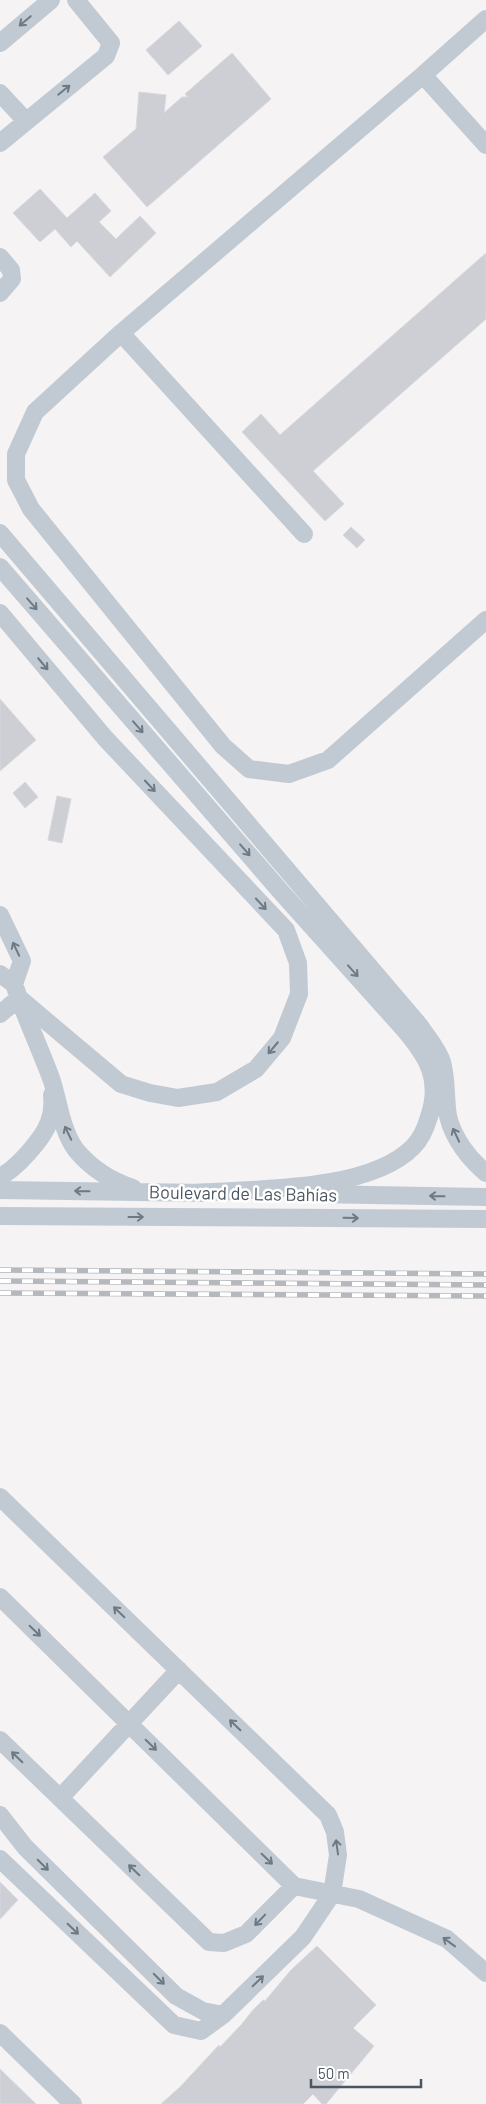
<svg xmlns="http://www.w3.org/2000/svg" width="486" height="2104" viewBox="0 0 486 2104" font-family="Barlow,sans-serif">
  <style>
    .building { fill: #cdcfd5; stroke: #d7d9de }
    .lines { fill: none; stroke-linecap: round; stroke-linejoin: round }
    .minor { stroke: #c1cad2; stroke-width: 18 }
    .rail-casing { stroke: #b5b8bd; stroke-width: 5.5 }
    .rail { stroke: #fff; stroke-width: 4; stroke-dasharray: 11; stroke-linecap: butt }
    .oneway { stroke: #6e7983 }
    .labels { text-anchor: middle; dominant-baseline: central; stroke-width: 5; stroke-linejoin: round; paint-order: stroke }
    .street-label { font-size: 18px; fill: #4a5661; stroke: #fff }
  </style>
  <rect width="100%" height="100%" fill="#f5f3f3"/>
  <path class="building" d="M179 21 202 46 168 75 146 50Z
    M232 53 271 99 147 207 103 157 136 129 139 92 166 95 164 113 182 97H188L185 94Z
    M40 189 67 218 95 193 111 211 99 222 116 239 140 216 156 233 110 277 77 241 71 247 55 229 40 242 13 213Z
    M486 253V319L313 471 344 504 325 521 242 432 261 414 280 435Z
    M351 527 365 540 357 548 343 535Z
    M0 699 36 740 0 771Z
    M25 782 38 797 25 808 13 793Z
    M57 796 71 799 62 843 48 840Z
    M0 1882 18 1900 0 1919Z
    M317 1946 376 2005 353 2028 374 2046 326 2104H322L313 2094 303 2104H161L180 2087 219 2045 220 2047 241 2025 253 2010 263 2000 265 2001 291 1970Z
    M0 2069 36 2104H0Z"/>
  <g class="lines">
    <path class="minor" d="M486 19 423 75 486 145
      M0 43 51 0
      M0 93 26 121
      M0 143 106 56 111 43 76 0
      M0 257 11 270 12 279 0 293
      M121 333 423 75
      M0 533 420 1026C427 1037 438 1049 442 1062 447 1079 445 1098 448 1116 453 1138 469 1159 486 1173
      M304 534 121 333 35 412 16 454V480L31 509 223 746 249 769 289 774 328 760 486 620
      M0 567 282 893 403 1028C427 1056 442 1079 429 1117 426 1127 421 1139 413 1147 369 1192 253 1189 193 1193
      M0 613 105 738 286 930 298 963 299 994 282 1038 256 1069 217 1092 178 1098 150 1093 121 1084 19 998 0 1014
      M0 915 22 961 14 984
      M0 974 14 984C25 1017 40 1048 52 1081 59 1104 62 1131 76 1150 91 1168 111 1181 133 1188
      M0 1177C16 1169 43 1139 49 1122 52 1114 53 1104 52 1095
      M0 1190 206 1193
      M314 1194 486 1197
      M0 1216 486 1219
      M0 1497 328 1815 335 1832 338 1855 332 1894 303 1937 223 2015 201 2031 174 2025 0 1859
      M0 1597 294 1886 359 1899 447 1939 486 1973
      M0 1740 209 1942 224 1943 246 1934 294 1886
      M60 1798 179 1670
      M0 1815 25 1847 176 1996 203 2011 223 2015
      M0 2033 73 2104"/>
    <defs>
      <path id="rail" d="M0 1270 486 1274
        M0 1281 486 1285
        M0 1293 486 1296"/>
    </defs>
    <use href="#rail" class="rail-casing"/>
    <use href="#rail" class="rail"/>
  </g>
  <defs><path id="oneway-shaft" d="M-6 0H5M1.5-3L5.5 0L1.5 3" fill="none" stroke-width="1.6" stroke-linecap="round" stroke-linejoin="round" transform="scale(1.25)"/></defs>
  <g class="oneway">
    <use href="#oneway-shaft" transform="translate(25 21) rotate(140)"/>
    <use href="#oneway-shaft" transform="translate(64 90) rotate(-39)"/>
    <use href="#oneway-shaft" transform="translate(32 604) rotate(49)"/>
    <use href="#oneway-shaft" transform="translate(43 664) rotate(50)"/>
    <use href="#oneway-shaft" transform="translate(138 727) rotate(49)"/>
    <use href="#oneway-shaft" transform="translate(150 786) rotate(47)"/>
    <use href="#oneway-shaft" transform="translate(245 850) rotate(49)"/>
    <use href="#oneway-shaft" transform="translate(261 904) rotate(47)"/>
    <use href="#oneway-shaft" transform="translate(16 949) rotate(-115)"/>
    <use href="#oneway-shaft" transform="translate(353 971) rotate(48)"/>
    <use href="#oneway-shaft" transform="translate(273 1048) rotate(130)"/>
    <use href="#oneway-shaft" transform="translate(68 1133) rotate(-116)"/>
    <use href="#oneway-shaft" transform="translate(456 1135) rotate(-115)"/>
    <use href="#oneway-shaft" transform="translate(82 1191) rotate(-179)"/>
    <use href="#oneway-shaft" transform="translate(437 1196) rotate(-179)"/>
    <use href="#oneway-shaft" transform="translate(136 1217)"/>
    <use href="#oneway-shaft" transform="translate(351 1218) rotate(1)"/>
    <use href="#oneway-shaft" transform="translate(119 1612) rotate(-136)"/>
    <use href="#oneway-shaft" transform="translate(35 1631) rotate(44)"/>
    <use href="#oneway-shaft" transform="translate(235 1725) rotate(-136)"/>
    <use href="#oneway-shaft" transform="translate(151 1745) rotate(44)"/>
    <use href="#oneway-shaft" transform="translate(17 1757) rotate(-136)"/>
    <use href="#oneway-shaft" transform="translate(337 1847) rotate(-98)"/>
    <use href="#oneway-shaft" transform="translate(267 1859) rotate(44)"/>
    <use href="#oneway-shaft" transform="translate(43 1865) rotate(45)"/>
    <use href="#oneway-shaft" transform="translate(134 1870) rotate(-136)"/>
    <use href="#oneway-shaft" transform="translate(260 1920) rotate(134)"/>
    <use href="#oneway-shaft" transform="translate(73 1929) rotate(44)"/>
    <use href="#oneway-shaft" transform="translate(449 1942) rotate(-144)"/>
    <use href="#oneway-shaft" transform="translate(159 1979) rotate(45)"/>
    <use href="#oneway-shaft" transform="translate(258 1981) rotate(-44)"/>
  </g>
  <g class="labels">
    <g class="street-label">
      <text transform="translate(243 1193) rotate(1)">Boulevard de Las Bahías</text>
    </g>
  </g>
  <path d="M311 2079v8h110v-8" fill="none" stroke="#4a5661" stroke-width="2.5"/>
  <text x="318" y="2079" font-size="15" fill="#4a5661" stroke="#ffffff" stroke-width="4" paint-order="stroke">50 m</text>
</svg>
